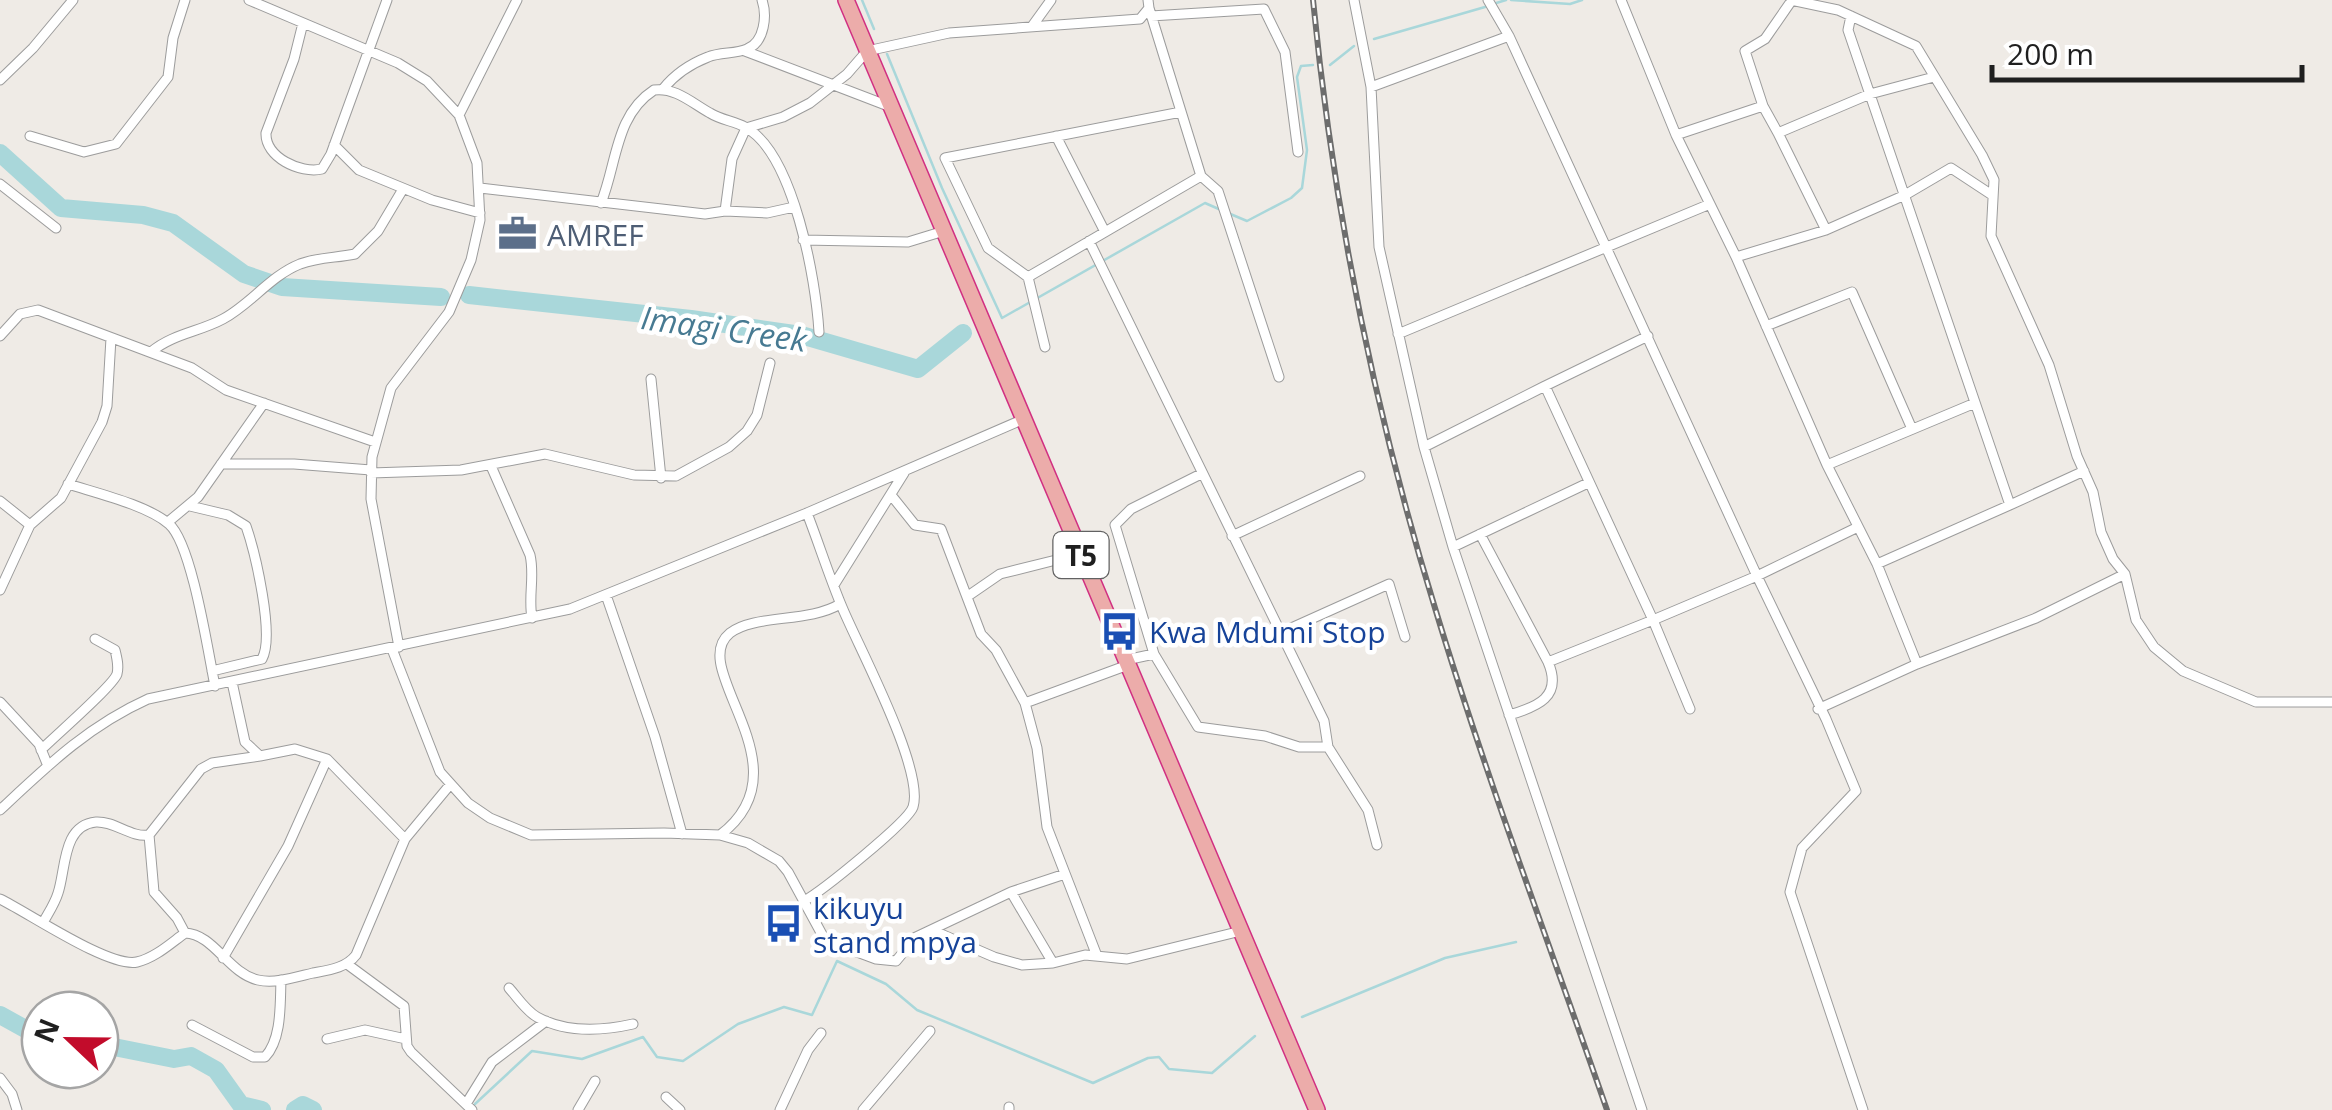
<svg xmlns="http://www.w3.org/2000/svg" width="2332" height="1110" viewBox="0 0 2332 1110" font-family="'Open Sans',sans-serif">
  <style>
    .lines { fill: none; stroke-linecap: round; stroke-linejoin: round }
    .stream { stroke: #a9d7da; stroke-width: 2.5 }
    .river { stroke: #a9d7da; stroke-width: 18 }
    .minor-casing { stroke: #9c9c9c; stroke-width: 11 }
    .trunk-casing { stroke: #d13082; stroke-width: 18 }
    .minor { stroke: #fff; stroke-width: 9 }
    .trunk { stroke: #ecacaa; stroke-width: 15 }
    .rail-casing { stroke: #6d6d6d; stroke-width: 6 }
    .rail { stroke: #fff; stroke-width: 2.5; stroke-dasharray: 8; stroke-linecap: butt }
    .labels { text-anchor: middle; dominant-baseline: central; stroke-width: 9; stroke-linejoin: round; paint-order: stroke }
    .shield { fill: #fff; stroke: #626262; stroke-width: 2.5 }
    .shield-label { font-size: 28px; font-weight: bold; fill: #1f1f1f }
    .service-label { font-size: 30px; fill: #4e5e75; stroke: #fff; text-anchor: start }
    .transit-label { font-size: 30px; fill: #164399; stroke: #fff; text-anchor: start }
    .water-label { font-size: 32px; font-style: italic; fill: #477a92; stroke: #fff }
  </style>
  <rect width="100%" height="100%" fill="#efebe6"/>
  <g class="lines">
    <path class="stream" d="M862 0 874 29
      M1511 0 1570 4 1582 0
      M1493 4 1506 0
      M1374 39 1485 7
      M887 54 942 188 1002 318 1205 203 1221 210
      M1330 65 1354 46
      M1228 213 1247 221 1291 198 1302 188 1307 150 1297 77 1301 66 1313 65
      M1302 1017 1445 958 1516 942
      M475 1104 532 1051 582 1059 643 1037 657 1057 683 1061 738 1024 784 1007 812 1015 837 961 886 984 917 1010 1093 1083 1148 1058 1159 1057 1169 1069 1212 1073 1255 1036"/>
    <path class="river" d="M0 153 61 208 143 215 173 223 244 274 282 287 441 297
      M469 295 691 319 801 335 918 369 963 333
      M0 1015 40 1037
      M100 1053 114 1047 174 1059 191 1056 216 1070 241 1105 262 1110
      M295 1110 303 1105 313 1110"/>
    <defs>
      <path id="minor" d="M249 0 398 63 427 81 459 115 477 163 480 220 471 260 449 312 391 388 372 457 371 499 399 647
        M1354 0 1371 87 1379 247 1424 447 1453 547 1642 1110
        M1621 0 1676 135 1736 257 1827 465 1877 564 2010 505 1848 30 1851 16
        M1791 0 1838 10 1916 46 1982 155 1994 180 1991 236 2049 365 2077 456 2093 492 2101 532 2113 559 2125 574 2136 620 2154 647 2183 671 2256 702H2332
        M1149 8 1201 176 1218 191 1279 377
        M1151 16 1264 9 1285 52 1298 152
        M303 23 294 59 266 133C265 157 300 174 322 169L331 154 387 0
        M1033 25 1051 0
        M745 51 891 107
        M0 80 33 48 73 0
        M1371 87 1509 36
        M663 89C675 74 690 64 708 57 720 52 736 54 747 49 765 42 767 15 762 0
        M1763 106 1745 51 1765 39 1792 0
        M459 115 517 0
        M1676 135 1763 106 1778 133
        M30 136 84 152 116 144 168 77 173 38 185 0
        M1056 136 1105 232
        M334 145 359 170 432 200 480 213
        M0 184 56 228
        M480 188 705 214 725 211 767 213 794 207
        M601 203C617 164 615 115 654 90 675 87 692 103 710 113 721 120 734 121 745 127 794 153 816 281 819 332
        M725 211 732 159 746 128 783 117 810 103 847 74 867 51 949 33 1140 19 1149 8 1148 0
        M1826 230 1778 133 1870 94 1934 77
        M803 240 908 242 944 231
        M1089 241 1324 721 1328 747H1299L1265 736 1198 727 1154 654 1115 525 1131 509 1201 474
        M1736 257 1826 230 1905 195 1951 168 1992 195
        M1028 277 1201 176
        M1766 326 1852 292 1912 429
        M1398 334 1710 204
        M0 336 20 314 38 310 192 368 226 390 375 442
        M1045 347 1028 277 988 248 945 158 1181 112
        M151 352C172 334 199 332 223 319 251 304 270 276 300 264 319 257 336 258 355 254L378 231 403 189
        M651 379 661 478
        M1545 386 1648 336
        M1424 447 1545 386 1653 620 1757 576 1509 36 1488 0
        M221 464H294L371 470
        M1827 465 1975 403
        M491 466 530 555C535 576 528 596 532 618
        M371 473 461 470 545 454 634 475 676 476 729 447 747 431 757 415 770 363
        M68 484C96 493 147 505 169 524 192 544 208 652 215 686
        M891 495 915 525 941 529 981 634 996 650 1025 703 1037 748 1047 827 1097 956
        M0 501 30 525
        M2010 505 2084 471
        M190 506 228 515 246 526C255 552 275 636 262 659L212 671
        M168 522 198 497 264 403
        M1858 527 1757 576 1826 719 1856 791 1802 848 1790 892 1863 1110
        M1480 534 1548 662 1653 620 1690 709
        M1232 536 1360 476
        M1453 547 1588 483
        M1877 564 1917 664 2036 618 2125 574
        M834 585 904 473
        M0 590 30 525 61 498 102 422 107 406 111 338
        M606 595 655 737 682 834
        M968 596 1000 574 1056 560 1078 548
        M1280 633 1389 584 1405 637
        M392 649 440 772 468 803 490 818 531 835 664 833 720 835 748 843 779 861 788 872 825 940 876 959 896 961 916 937 1011 892 1065 874
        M1126 660 1154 654
        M232 682 245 742 260 756 295 749 327 759 405 839
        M0 702 39 744 48 766
        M1025 703 1128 665
        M1818 709 1917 664
        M1509 715C1537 707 1563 697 1548 662
        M1328 747 1368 810 1377 845
        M41 750C55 736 113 686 117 674 119 666 117 658 115 650L95 639
        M0 810C47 766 88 726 148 699L570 609 807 513 1024 419
        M149 835 154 892 177 918 185 933
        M720 835C810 767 685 669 730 633 754 614 809 623 840 604
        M1011 892 1053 963
        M0 899C29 913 109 968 137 962 155 958 171 943 185 933 214 934 228 973 258 980 275 984 296 977 313 973 329 970 346 968 356 955L405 839 449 786
        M804 901C822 891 908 822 913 807 925 770 858 646 842 607 829 576 819 544 807 513
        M44 921C49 912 55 903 58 893 66 870 62 825 96 822 115 821 131 838 149 835L201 769 212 763 260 756
        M934 931 994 957 1022 965 1053 963 1085 955 1127 959 1241 931
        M223 958 288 846 327 759
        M347 964 404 1006 407 1046 411 1052 472 1110
        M509 988C517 997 526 1011 537 1017 566 1033 602 1031 633 1024
        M192 1025 253 1057H265C282 1039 280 1004 281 980
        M327 1039 365 1030 406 1039
        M0 1078 12 1094 17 1110
        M666 1097 680 1110
        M466 1104 492 1062 546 1021
        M578 1110 595 1081
        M780 1110 808 1050 821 1033
        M863 1110 930 1031
        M1009 1110V1107"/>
      <path id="trunk" d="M846 0 1317 1110"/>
    </defs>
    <use href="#minor" class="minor-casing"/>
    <use href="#trunk" class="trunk-casing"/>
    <use href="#minor" class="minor"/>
    <use href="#trunk" class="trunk"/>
    <defs>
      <path id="rail" d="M1313 0C1333 206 1374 410 1435 608 1486 777 1549 943 1607 1110"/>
    </defs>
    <use href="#rail" class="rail-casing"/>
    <use href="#rail" class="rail"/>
  </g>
  <defs>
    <symbol id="office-bare" viewBox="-9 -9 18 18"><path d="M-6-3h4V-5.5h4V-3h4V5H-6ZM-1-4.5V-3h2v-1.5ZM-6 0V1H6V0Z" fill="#5c6f8a" stroke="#fff" stroke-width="2.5" paint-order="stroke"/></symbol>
    <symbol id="bus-bare" viewBox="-9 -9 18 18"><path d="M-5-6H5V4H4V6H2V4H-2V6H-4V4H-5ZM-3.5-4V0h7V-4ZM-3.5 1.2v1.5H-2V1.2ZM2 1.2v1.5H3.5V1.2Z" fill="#1a4fb4" stroke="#fff" stroke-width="2.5" paint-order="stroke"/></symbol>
  </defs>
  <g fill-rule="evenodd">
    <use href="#office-bare" x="490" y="206" width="55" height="55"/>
    <use href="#bus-bare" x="1092" y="604" width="55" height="55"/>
    <use href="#bus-bare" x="756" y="896" width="55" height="55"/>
  </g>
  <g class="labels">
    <rect class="shield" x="1053.5" y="532" width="55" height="46" rx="8"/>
    <g class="shield-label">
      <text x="1081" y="555">T5</text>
    </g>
    <g class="service-label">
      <text x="547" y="234">AMREF</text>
    </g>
    <g class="transit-label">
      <text x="1149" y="631">Kwa Mdumi Stop</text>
      <text x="813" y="907">kikuyu<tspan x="813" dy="34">stand mpya</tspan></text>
    </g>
    <g class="water-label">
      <text transform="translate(724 328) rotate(8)">Imagi Creek</text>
    </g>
  </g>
  <g transform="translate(70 1040) rotate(292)"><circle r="48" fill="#ffffff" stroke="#a5a5a5" stroke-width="2.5"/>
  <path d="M0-8L18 38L0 25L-18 38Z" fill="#c20c2b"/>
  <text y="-15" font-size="28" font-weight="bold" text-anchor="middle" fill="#1f1f1f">N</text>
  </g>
  <path d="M1992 65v15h310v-15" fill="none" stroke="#1f1f1f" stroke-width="5"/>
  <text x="2007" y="65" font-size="30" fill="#1f1f1f" stroke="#ffffff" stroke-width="8" paint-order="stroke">200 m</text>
</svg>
